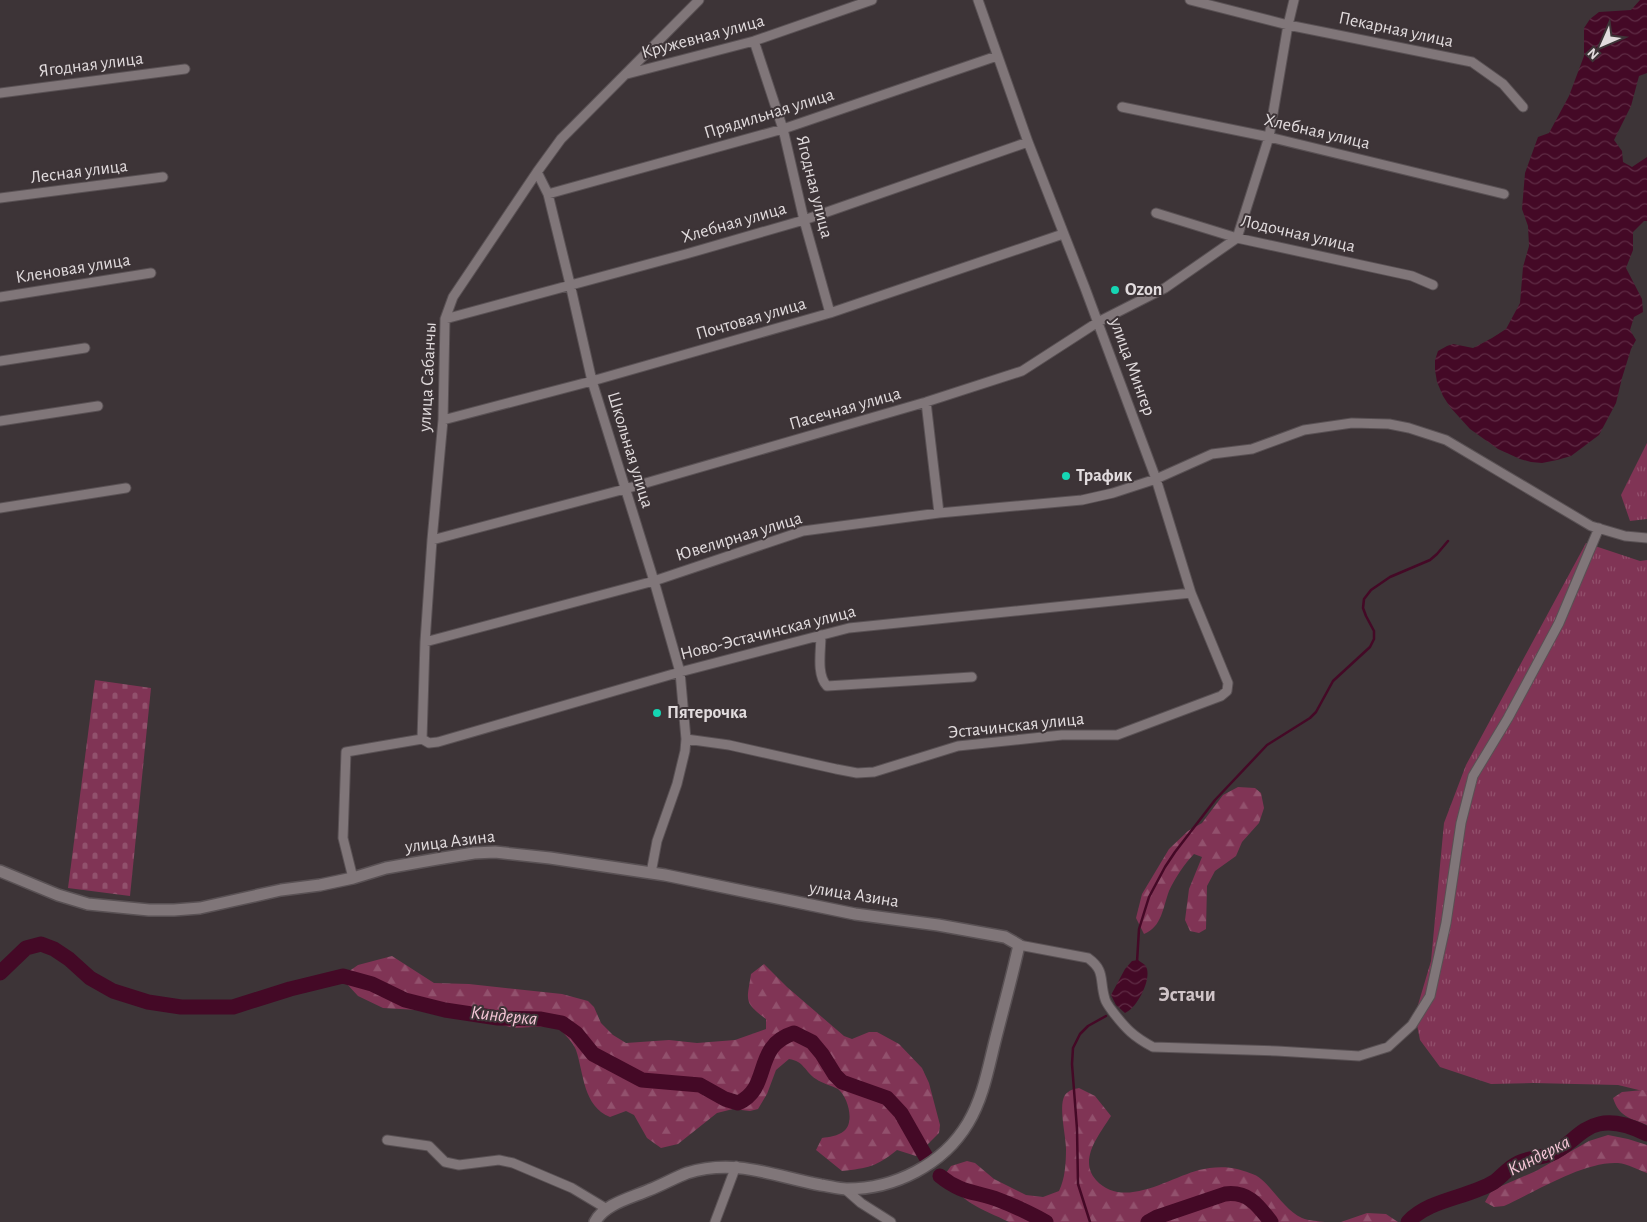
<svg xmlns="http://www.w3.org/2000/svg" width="1647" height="1222" viewBox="0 0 1647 1222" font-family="'Alegreya Sans',sans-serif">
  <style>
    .grass { fill: url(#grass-tufts) }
    .forest { fill: url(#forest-firs) }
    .cemetery { fill: url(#cemetery-stones) }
    .water { fill: url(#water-waves) }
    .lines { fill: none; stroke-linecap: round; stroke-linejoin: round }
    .stream { stroke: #440926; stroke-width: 2.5 }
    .river { stroke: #440926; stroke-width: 15 }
    .street-casing { stroke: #595154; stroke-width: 11 }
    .secondary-casing { stroke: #595154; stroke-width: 14 }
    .street { stroke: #807679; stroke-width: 9 }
    .secondary { stroke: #807679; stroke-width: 11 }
    .poi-dot { fill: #15d5b3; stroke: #3d3437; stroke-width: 2 }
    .labels { text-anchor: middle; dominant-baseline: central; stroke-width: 4; stroke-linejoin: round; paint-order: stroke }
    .street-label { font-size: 18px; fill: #e1dbdd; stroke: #3d3437 }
    .poi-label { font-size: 18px; font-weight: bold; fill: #e1dbdd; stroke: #3d3437; text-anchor: start }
    .water-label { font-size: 19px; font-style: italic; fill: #f7c7d8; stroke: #3d3437 }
    .quarter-label { font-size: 20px; font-weight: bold; fill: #d0c4c8; stroke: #3d3437 }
  </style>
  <defs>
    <pattern id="grass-tufts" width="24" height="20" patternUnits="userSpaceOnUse" patternTransform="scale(1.25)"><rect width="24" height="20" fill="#803455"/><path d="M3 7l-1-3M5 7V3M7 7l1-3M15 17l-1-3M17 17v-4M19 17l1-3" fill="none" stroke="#92516d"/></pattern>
    <pattern id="forest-firs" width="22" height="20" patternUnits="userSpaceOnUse" patternTransform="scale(1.25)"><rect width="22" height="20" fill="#803455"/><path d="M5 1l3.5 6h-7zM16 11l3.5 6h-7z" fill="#92516d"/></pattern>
    <pattern id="cemetery-stones" width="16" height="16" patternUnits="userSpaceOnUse" patternTransform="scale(1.25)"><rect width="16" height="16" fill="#803455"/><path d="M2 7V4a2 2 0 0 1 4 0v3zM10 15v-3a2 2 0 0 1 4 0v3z" fill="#92516d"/></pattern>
    <pattern id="water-waves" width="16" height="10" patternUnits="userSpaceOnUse" patternTransform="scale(1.25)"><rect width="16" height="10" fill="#440926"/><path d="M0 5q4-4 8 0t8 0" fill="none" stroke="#5f2c45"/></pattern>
  </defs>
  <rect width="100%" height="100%" fill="#3d3437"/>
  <path class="grass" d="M1647 443V519L1630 521 1621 495Z
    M1586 543 1640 561 1647 560V1092L1618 1085 1533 1083 1491 1084 1440 1067 1420 1040 1415 1015 1431 961 1444 823 1466 765Z"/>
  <path class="forest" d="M1238 787 1255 788 1261 793 1264 808 1259 823 1242 842 1236 856 1215 871 1207 886 1206 929 1199 933 1190 931 1185 920 1189 889 1202 857 1194 854C1185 863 1175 878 1169 891 1163 907 1162 927 1144 934L1136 918 1142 894 1169 849 1188 831 1202 823 1223 795Z
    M392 956 434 983 469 984 562 994 588 1001 594 1007 601 1023 613 1035 626 1043 669 1040 697 1043 735 1040 766 1029V1019C743 1002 747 1001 751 974L764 964 787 987 844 1036 852 1039 869 1032H877L899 1044 922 1068 929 1083 940 1125 939 1133 916 1156 897 1150C876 1167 868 1168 842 1171L816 1150 822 1138C829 1137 838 1136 844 1131 855 1122 848 1097 838 1089 831 1085 823 1084 816 1079 805 1072 804 1061 789 1059L776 1070 767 1094 758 1109 750 1111 733 1109 717 1113 678 1144 661 1148 647 1138 634 1115 626 1111 610 1117C583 1106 584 1074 576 1050 573 1042 564 1034 559 1028L550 1026 514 1028 453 1012 383 1008 358 996 346 983 345 974 358 965Z
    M1079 1088 1095 1096 1111 1116C1099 1135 1078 1160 1096 1180 1123 1210 1169 1178 1199 1170 1210 1167 1226 1166 1237 1169 1244 1171 1256 1174 1261 1179 1275 1191 1285 1210 1302 1218 1309 1221 1318 1221 1325 1222H1009C983 1209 956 1202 946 1173L951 1166 967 1161 975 1163 994 1179 1026 1195 1043 1197 1059 1191C1065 1179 1066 1163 1066 1149 1066 1136 1058 1105 1065 1095 1069 1090 1074 1089 1079 1088Z
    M1643 1090 1647 1092V1125C1630 1118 1619 1117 1613 1098L1622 1092Z
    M1608 1135 1628 1139 1647 1145V1173C1638 1170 1628 1164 1618 1163 1584 1161 1535 1192 1504 1206L1494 1207 1485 1202 1490 1193 1499 1187 1536 1171 1589 1141Z
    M1367 1213 1386 1214 1398 1222H1341Z"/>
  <path class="cemetery" d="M95 680 151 688 130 896 68 888Z"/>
  <path class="water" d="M1640 0H1647V73L1639 76 1631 106 1614 140 1622 151 1623 162 1632 167 1647 157V221H1644L1633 232V250L1626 268 1642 299 1643 312 1634 317 1630 330 1636 340 1631 349 1622 378 1616 403 1599 435 1571 456 1557 460 1542 463 1531 462 1520 459 1498 449 1470 429 1450 407 1443 396 1437 382 1435 370V360L1438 351 1447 346 1453 344 1473 348 1492 338 1506 329 1520 303 1523 267 1529 246 1528 226 1522 209 1525 173 1538 137 1549 133 1569 96 1584 56V28L1590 19 1599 12 1631 10Z
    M1138 960C1140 962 1143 963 1145 965 1154 976 1137 1009 1125 1013L1116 1005 1111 995 1125 969 1132 961Z"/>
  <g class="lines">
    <path class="stream" d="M1137 962 1139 929 1149 897 1165 867 1175 852 1215 800 1267 745 1310 718 1316 712 1333 681 1370 647 1374 639V631L1366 616 1363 608 1364 599 1371 590 1390 577 1430 560 1437 554 1448 541
      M1090 1222 1078 1184 1077 1129 1072 1064 1073 1048 1080 1034 1088 1026 1106 1016"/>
    <path class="river" d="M0 973 26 948 41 944 54 949 69 959 90 978 113 991 148 1002 181 1007H233L290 989 343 976 372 984 405 1000 445 1010 498 1018 541 1019 562 1023 576 1033 593 1054 642 1080 700 1085 725 1099 738 1103C772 1088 752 1046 794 1033L812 1042 822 1054 835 1075 842 1082 887 1098 901 1113 926 1157
      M940 1176C962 1194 975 1191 999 1200 1015 1206 1031 1214 1046 1222
      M1148 1222 1157 1217 1225 1194C1248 1191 1258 1205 1271 1222
      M1408 1222C1429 1199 1468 1198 1494 1182 1502 1176 1509 1167 1518 1163 1528 1158 1540 1158 1551 1154 1569 1147 1580 1128 1599 1124 1616 1120 1633 1127 1647 1134"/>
    <defs>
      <path id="street" d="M1190 0 1288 25 1472 62 1503 84 1523 107
        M754 41 783 129 804 220 830 313
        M627 74 754 41 872 0
        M0 93 185 69
        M1122 107 1269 137 1504 194
        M537 172 548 194 570 284 592 381 654 581 680 672 686 739 685 751 677 784 657 841 651 873
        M548 194 783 129 997 56
        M0 198 163 177
        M1156 213 1237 238 1412 276 1433 285
        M0 297 151 273
        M445 319 686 254 804 220 1028 142
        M0 361 85 348
        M926 402 939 513
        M443 420 592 381 830 313 1063 234
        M0 421 98 406
        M0 508 126 488
        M432 540 625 489 926 402 1022 371 1098 322 1165 288 1237 238 1269 137 1288 25 1294 0
        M821 635C821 650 816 675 827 686L972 677
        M425 642 654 581 803 531 939 513 1082 500 1113 493 1156 479 1212 454 1252 449 1304 430 1352 423 1389 424 1409 428 1446 440 1591 526 1625 536 1647 538
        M422 739 425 642 432 540 443 420 445 319 453 297 537 172 561 139 699 0
        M422 739 429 743 438 742 680 672 849 628 1191 593
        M686 739 729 745 836 769 857 773 874 772 958 746 1062 735H1117L1221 696 1227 691 1228 683 1191 593 1156 479 1085 288 1028 142 978 0
        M353 878 343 838 346 752 422 739
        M1019 945 1088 958C1106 971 1099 980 1105 999 1106 1003 1110 1008 1113 1012 1126 1029 1134 1037 1153 1047L1277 1051 1359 1056 1388 1047 1412 1025 1430 996 1446 923 1461 823 1473 776 1508 718 1559 623 1599 528
        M387 1140 429 1146 445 1162 459 1165 499 1160 513 1163 572 1188 607 1209
        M845 1189 861 1203 891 1222
        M715 1222 736 1166"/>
      <path id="secondary" d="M0 871 58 895 88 904 149 910H174L200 908 281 890 320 885 353 878 386 868 437 859 474 853 495 852 550 858 665 875 855 914 938 925 1005 937 1019 945C1012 977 1003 1009 995 1041 988 1069 983 1098 968 1123 943 1165 894 1189 847 1189 838 1189 829 1186 821 1185 773 1176 736 1158 687 1173 674 1178 662 1185 649 1190 631 1198 604 1204 595 1222"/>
    </defs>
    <use href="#street" class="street-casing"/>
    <use href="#secondary" class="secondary-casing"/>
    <use href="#street" class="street"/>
    <use href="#secondary" class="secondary"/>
  </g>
  <g class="poi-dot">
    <circle cx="1115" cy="290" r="5"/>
    <circle cx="1066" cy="476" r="5"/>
    <circle cx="657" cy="713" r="5"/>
  </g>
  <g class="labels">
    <g class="street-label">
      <text transform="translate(1396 30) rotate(12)">Пекарная улица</text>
      <text transform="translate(703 37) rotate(-15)">Кружевная улица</text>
      <text transform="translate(91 65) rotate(-7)">Ягодная улица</text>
      <text transform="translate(769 114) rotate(-17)">Прядильная улица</text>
      <text transform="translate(1317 132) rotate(13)">Хлебная улица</text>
      <text transform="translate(79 172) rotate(-7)">Лесная улица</text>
      <text transform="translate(814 187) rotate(76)">Ягодная улица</text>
      <text transform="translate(734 223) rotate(-16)">Хлебная улица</text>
      <text transform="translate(1298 234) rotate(13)">Лодочная улица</text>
      <text transform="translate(73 269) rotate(-9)">Кленовая улица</text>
      <text transform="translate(751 319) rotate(-16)">Почтовая улица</text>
      <text transform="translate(1132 367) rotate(70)">улица Мингер</text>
      <text transform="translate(428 377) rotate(-87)">улица Сабанчы</text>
      <text transform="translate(845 409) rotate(-16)">Пасечная улица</text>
      <text transform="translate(630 450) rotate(73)">Школьная улица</text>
      <text transform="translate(739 537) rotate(-17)">Ювелирная улица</text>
      <text transform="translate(768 633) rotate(-14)">Ново-Эстачинская улица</text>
      <text transform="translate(1016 726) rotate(-6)">Эстачинская улица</text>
      <text transform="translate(450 842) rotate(-7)">улица Азина</text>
      <text transform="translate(854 895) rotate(9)">улица Азина</text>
    </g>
    <g class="poi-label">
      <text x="1125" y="290">Ozon</text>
      <text x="1076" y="476">Трафик</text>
      <text x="667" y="713">Пятерочка</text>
    </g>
    <g class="water-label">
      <text transform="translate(504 1016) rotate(6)">Киндерка</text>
      <text transform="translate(1539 1156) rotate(-27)">Киндерка</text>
    </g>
    <g class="quarter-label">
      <text x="1187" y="995">Эстачи</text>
    </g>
  </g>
  <g transform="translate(1602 45) rotate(225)" stroke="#3d3437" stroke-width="4" paint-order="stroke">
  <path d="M0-4L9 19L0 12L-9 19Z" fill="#e1dbdd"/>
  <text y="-8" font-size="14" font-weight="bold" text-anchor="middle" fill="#e1dbdd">N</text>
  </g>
</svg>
